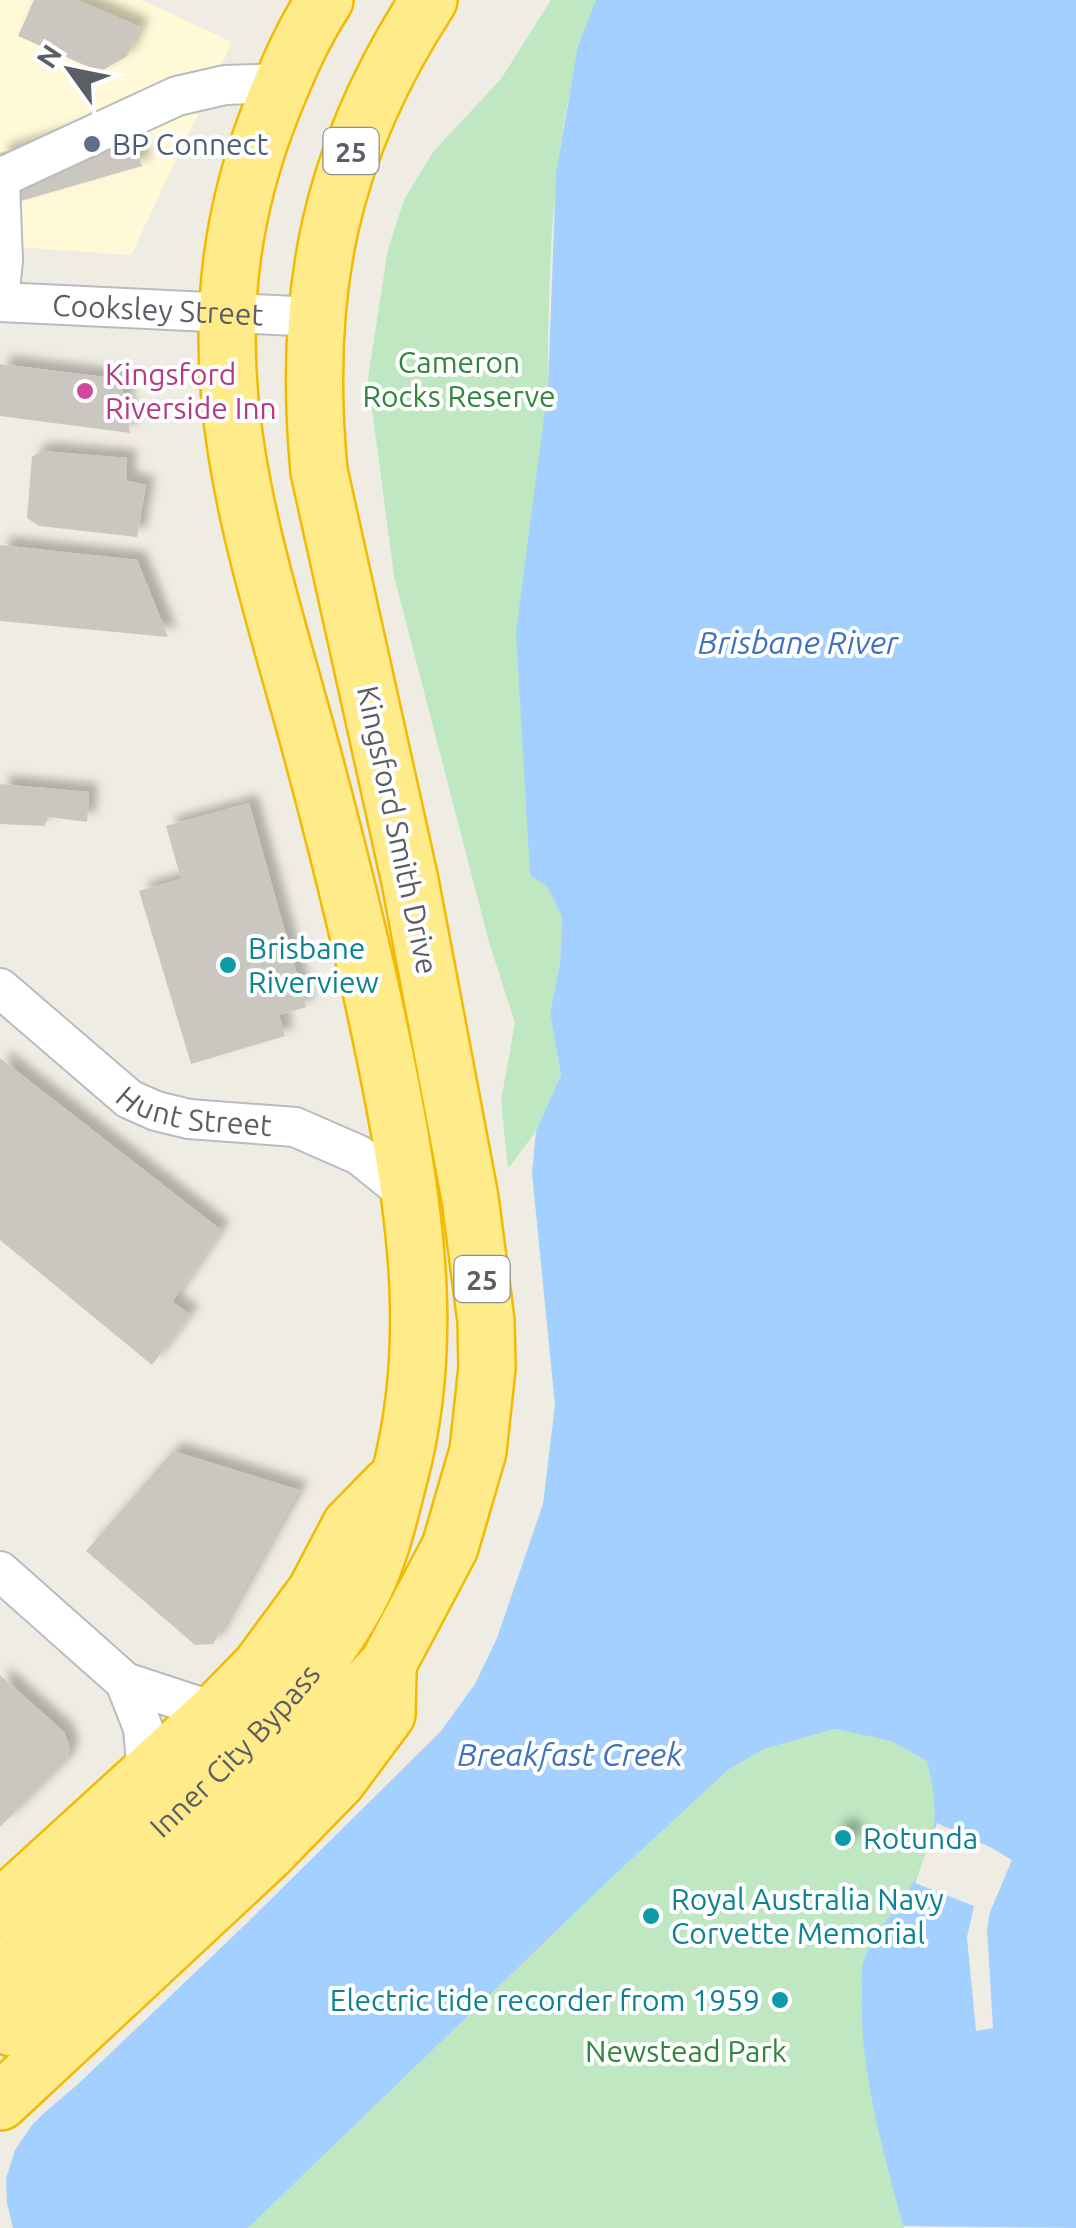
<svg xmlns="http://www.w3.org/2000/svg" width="1076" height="2228" viewBox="0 0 1076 2228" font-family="Ubuntu,sans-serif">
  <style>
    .commercial { fill: #fff9d8 }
    .green { fill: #bfe7c2 }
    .water { fill: #a3d0ff }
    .pier { fill: #efede3 }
    .building { fill: #cac7c1; filter: url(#shadow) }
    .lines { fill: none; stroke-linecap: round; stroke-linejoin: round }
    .minor-casing { stroke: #b8bbc0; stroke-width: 42 }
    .highway-casing { stroke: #f2ba00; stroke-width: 60 }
    .minor { stroke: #fff; stroke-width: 38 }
    .highway { stroke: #ffeb8a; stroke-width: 55 }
    .service-dot { fill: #5c6f8a; stroke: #fff; stroke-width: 4 }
    .hotel-dot { fill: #d1479c; stroke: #fff; stroke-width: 4 }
    .culture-dot { fill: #0f9aa8; stroke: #fff; stroke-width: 4 }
    .labels { text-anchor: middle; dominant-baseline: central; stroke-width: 8; stroke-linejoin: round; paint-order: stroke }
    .shield { fill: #fff; stroke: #8c8f93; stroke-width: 2.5 }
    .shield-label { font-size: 28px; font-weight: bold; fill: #5b5f65 }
    .service-label { font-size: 30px; fill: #4e5e75; stroke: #fff; text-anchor: start }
    .street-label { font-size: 30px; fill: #5b5f65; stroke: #fff }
    .park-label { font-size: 30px; fill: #31863d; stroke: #fff }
    .hotel-label { font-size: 30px; fill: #b23c85; stroke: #fff; text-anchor: start }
    .culture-label { font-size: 30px; fill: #0d838f; stroke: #fff; text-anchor: start }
    .water-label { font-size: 32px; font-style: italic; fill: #3f73bf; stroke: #fff }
  </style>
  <defs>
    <filter id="shadow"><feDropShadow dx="9" dy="-9" stdDeviation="5" flood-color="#0004"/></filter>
  </defs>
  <rect width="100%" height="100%" fill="#efede3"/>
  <path class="commercial" d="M0 0H142L232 42 131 255 0 246Z"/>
  <path class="green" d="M551 0H596C544 136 548 314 548 459 548 601 547 743 547 886L562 917 560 963 550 1013 561 1075 536 1131 508 1169 501 1101 515 1023 489 942 394 576 368 378 388 249 404 200 433 152 501 79Z
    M835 1729 891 1741 927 1761 937 1800V1823L915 1883 882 1927 880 2137 904 2228H248L607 1882 728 1770 764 1749Z"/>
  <path class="water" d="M596 0H1076V2228L903 2226C884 2152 859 2071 862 1993 862 1984 861 1972 863 1963 869 1942 886 1921 899 1904 936 1854 942 1820 927 1761L891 1741 835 1729 764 1749 728 1770 607 1882 248 2228H0V2150L77 2085 249 1921 441 1731 475 1684 497 1638 543 1504 555 1405 532 1173 536 1131 561 1075 550 1013 560 963 562 917 547 886 530 875 516 632 548 387 556 173 578 46Z"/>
  <path class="pier" d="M937 1823 990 1847 1012 1860 990 1912 987 1929 993 2028 976 2031 967 1937 974 1906 915 1883Z
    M60 2097 32 2125 15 2150 6 2179 7 2203 13 2228H0V2143Z"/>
  <path class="building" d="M34 0H77L140 27 127 56 100 72 18 36Z
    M128 116 142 166 0 207V153Z
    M0 364 121 379 130 433 0 416Z
    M42 451 127 458V481L146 485 137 537 39 526 27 518 32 457Z
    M0 545 137 560 168 637 0 621Z
    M0 784 89 792 87 822 49 817 44 826 0 824Z
    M249 803 306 1007 279 1015 285 1036 191 1064 139 891 181 879 166 826Z
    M0 1058 221 1230 172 1302 190 1314 152 1365 0 1240Z
    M173 1451 299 1490 213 1644 195 1645 86 1551Z
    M0 1675 64 1732 70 1748 66 1761 0 1827Z
    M844 1826 854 1832 853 1843 843 1848 833 1843 834 1832Z"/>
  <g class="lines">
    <defs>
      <g id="minor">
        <path d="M0 178 177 96 225 85 282 83"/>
        <path d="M0 182 3 261 0 289"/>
        <path id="s1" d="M0 302 316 317"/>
        <path id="s2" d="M0 988 129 1099 156 1111 189 1119 295 1127 359 1155 411 1197"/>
        <path d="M0 1571 125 1682 216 1712"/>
        <path d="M125 1682 143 1728 147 1775"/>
      </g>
      <g id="highway">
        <path d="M0 1909 216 1712 260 1667 316 1591 350 1526 390 1485"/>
        <path id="s3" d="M0 1975C64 1916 128 1857 191 1797 255 1736 317 1676 359 1598 380 1559 389 1517 400 1474 432 1352 418 1229 395 1107 373 989 344 872 313 756 251 526 178 345 272 108 287 71 303 33 325 0"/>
        <path d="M12 2028 290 1769 388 1664 450 1547 478 1451 487 1368 486 1321 470 1198 410 881 319 471C302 292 330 152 429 0"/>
        <path d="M0 2102 266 1854 338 1780 387 1714 388 1672"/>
      </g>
    </defs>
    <use href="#minor" class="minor-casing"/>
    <use href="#highway" class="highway-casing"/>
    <use href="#minor" class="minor"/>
    <use href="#highway" class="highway"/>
  </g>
  <circle class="service-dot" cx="92" cy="144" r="10"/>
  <circle class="hotel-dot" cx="85" cy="391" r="10"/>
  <g class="culture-dot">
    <circle cx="228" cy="965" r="10"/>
    <circle cx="843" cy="1838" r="10"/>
    <circle cx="651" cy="1916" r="10"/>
    <circle cx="780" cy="2000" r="10"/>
  </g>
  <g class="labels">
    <g class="shield">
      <rect x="323.5" y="128" width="55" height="46" rx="8"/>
      <rect x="454.5" y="1256" width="55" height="46" rx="8"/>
    </g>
    <g class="shield-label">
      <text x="351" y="151">25</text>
      <text x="482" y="1279">25</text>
    </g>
    <g class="service-label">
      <text x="112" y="144">BP Connect</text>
    </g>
    <g class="street-label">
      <text stroke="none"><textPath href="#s1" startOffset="158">Cooksley Street</textPath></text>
      <text transform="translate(398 830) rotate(78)">Kingsford Smith Drive</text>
      <text stroke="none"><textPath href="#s2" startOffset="238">Hunt Street</textPath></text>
      <text stroke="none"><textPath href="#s3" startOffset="325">Inner City Bypass</textPath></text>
    </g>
    <g class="park-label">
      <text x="459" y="362">Cameron<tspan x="459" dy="34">Rocks Reserve</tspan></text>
      <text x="686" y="2051">Newstead Park</text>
    </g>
    <g class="hotel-label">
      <text x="105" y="374">Kingsford<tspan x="105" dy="34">Riverside Inn</tspan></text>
    </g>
    <g class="culture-label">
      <text x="248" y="948">Brisbane<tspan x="248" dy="34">Riverview</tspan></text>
      <text x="863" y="1838">Rotunda</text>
      <text x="671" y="1899">Royal Australia Navy<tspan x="671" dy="34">Corvette Memorial</tspan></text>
      <text x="760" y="2000" text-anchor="end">Electric tide recorder from 1959</text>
    </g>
    <g class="water-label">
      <text x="798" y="642">Brisbane River</text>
      <text x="570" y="1754">Breakfast Creek</text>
    </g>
  </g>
  <g transform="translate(70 70) rotate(303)" stroke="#ffffff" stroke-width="8" paint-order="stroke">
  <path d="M0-8L18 38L0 25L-18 38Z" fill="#5b5f65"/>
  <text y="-15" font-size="28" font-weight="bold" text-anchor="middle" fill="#5b5f65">N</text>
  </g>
</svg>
